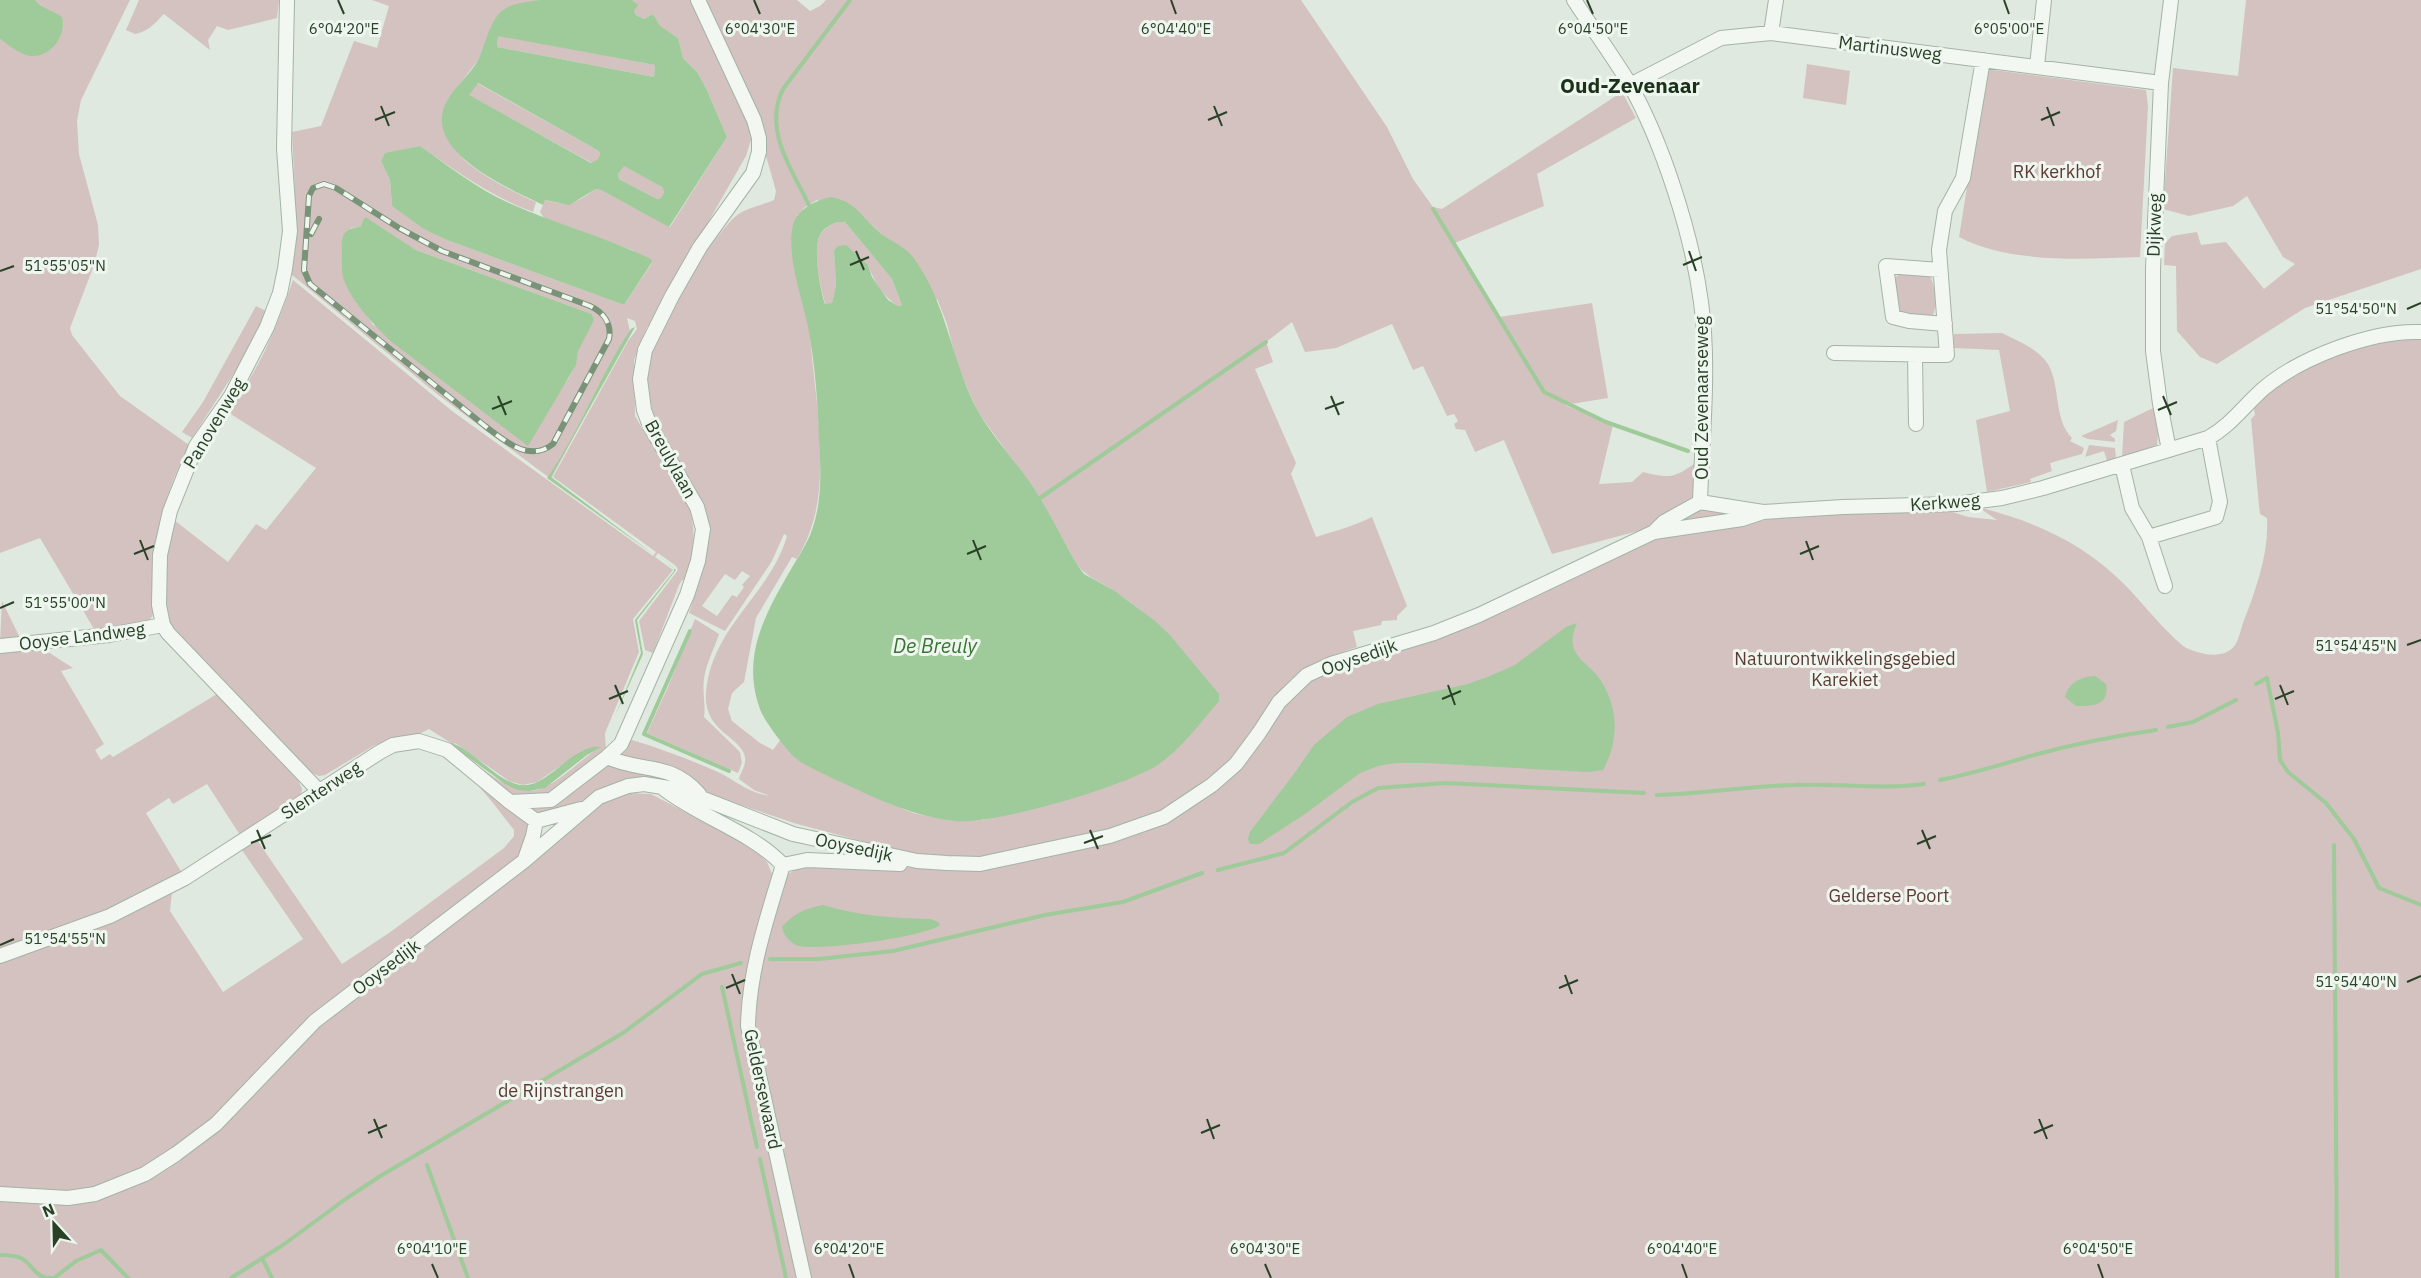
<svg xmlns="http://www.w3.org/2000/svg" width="2421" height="1278" viewBox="0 0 2421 1278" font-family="'IBM Plex Sans',sans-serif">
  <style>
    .green { fill: #d3c2c0; fill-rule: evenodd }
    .water { fill: #9fca99; fill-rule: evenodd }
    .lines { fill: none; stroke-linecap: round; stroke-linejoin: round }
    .stream { stroke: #9fca99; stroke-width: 4 }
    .minor-casing { stroke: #a4b3a4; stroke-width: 16 }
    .minor { stroke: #f2f7f2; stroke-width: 14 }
    .rail-casing { stroke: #799378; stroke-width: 6 }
    .rail { stroke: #eff6ef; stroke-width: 4; stroke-dasharray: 11; stroke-linecap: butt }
    .ticks { fill: none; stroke: #284127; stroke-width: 2 }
    .labels { text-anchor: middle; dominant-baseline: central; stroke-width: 6; stroke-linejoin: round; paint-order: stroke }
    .street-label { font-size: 18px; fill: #284127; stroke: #eff6ef }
    .park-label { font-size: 18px; fill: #5d3b34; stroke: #eff6ef }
    .water-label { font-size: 20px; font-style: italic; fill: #367630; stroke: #eff6ef }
    .quarter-label { font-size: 21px; font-weight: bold; fill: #1a311a; stroke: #eff6ef }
    .ticks-label { font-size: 15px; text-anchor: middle; fill: #284127; stroke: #eff6ef; stroke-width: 6; stroke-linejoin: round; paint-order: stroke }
  </style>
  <rect width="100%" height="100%" fill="#dfe9df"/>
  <path class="green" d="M35 0H130L81 100 77 121 79 154 98 225 99 245 94 265 70 328 72 335 120 396 189 445C172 480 157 518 154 558 153 576 154 596 153 614 147 632 113 631 97 634L40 538 0 553V39L27 55 37 56 60 37 63 23 56 13 48 11Z
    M139 0H279L277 18 228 30 217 26 208 40 210 50 164 14C154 24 149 31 135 34L126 30Z
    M372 0H539L504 9 495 21 478 60 447 101C449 115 449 134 455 148 462 166 518 195 536 202L533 212C491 196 457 172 420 146L385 154 381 161 390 180 392 206 447 240 624 305 652 263 632 250 544 218 540 212 545 200C569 207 576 203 596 189L601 190 670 227 727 137 706 88 697 72 683 58 678 38 659 26 653 14 644 19 636 15 634 11 637 5 632 0H694L751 129V140L746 156 648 327H647L634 360 635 416 689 507C695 526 695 545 689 564L692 567 688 579 682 580 679 585 653 653 645 650 639 621 678 570 676 566 658 553 655 557 673 570 633 619 639 652 605 733 606 751 546 796 511 795 452 748 451 743 429 729 419 734 375 745 325 775 319 776 309 772 175 634 168 621 166 585 167 559 174 520 228 562 256 524 266 530 316 468 229 413 228 411C260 369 276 329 293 280L452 411 653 556 656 552 553 477 628 341 637 329 635 321 627 318 630 331 551 479 437 394 291 274 295 193 292 132 321 126 354 41 377 48 389 6ZM365 218 416 250 592 314 594 320C589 329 579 341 578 351 575 367 573 374 562 387L373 325 344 278 351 228 360 227ZM455 743 509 781 523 785 537 782 582 751 600 747C581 759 563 779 543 788 514 801 475 762 453 746Z
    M705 0H797L810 11 820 6 826 0H1301L1387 127 1413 179 1433 207 1442 209 1622 92 1636 118 1537 174 1544 206 1455 243 1499 317 1592 303 1608 398 1565 405 1613 425 1599 484 1632 482 1643 472C1668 478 1673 479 1694 464L1695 490 1692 500 1642 530 1552 554 1504 440 1475 452 1465 430 1456 429 1454 424 1458 421 1454 414 1447 416 1423 366 1413 370 1392 324 1336 348 1305 352 1292 322 1266 342 1273 362 1255 369 1296 463 1291 474 1316 537C1335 531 1354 526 1372 517L1407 606 1397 616V620L1382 621 1381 625 1353 631 1357 647C1332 655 1310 663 1290 680L1232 759 1212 780 1176 806 1122 828 983 859H957L904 852 797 824 667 780 640 778 578 805 538 814 521 806C525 807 531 809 535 809 557 809 616 756 632 740 662 749 691 760 720 773 739 783 747 792 770 796L754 790 739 779C741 771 746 766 745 757 741 736 703 732 706 693 711 627 770 595 787 536L784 534 772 561 725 631 689 613C699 583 712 551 707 520 701 481 666 456 655 419 649 400 646 379 649 360 654 328 711 238 736 216 745 208 763 205 774 200L776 191 762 142 763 127ZM817 200 868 222 891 242 938 301 947 324 957 364 972 399 980 415 1036 492 1078 566C1088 578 1103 583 1116 592 1144 611 1167 632 1188 658L1102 788 983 820 959 821 937 818 913 813 883 801 796 759 781 739 773 750 760 743 732 721 728 709 732 693 744 682 756 618 792 557 797 559C825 511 821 468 818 413L797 216 805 207ZM742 571 750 576 742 585 744 587 737 597 732 595 717 616 702 606 725 574 735 580Z
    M2246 0H2421V269L2305 308 2217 364 2200 357 2177 331 2176 266 2164 265 2165 243 2172 236 2197 232 2201 245 2226 242 2264 289 2295 264 2283 257 2247 196 2233 206 2189 216 2163 209 2173 68 2238 76Z
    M498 35 655 65 654 77 497 47Z
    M1807 64 1850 71 1846 105 1803 98Z
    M1986 69 2146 90 2148 106 2140 257C2084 259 2010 264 1959 237Z
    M477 83 599 151 600 155 597 161 592 163 468 95Z
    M623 165 662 187 664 192 661 198 657 199 619 179 618 174Z
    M837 222H845L892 279 902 305 898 306C883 297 874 281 868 265L834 251 836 285 832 303 826 305C820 290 812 247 821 233 825 228 831 225 837 222Z
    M1899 274 1927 275 1931 278C1936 290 1938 308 1931 319L1899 313 1893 280Z
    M256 306 268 312 247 353 192 438 182 432 203 402Z
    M2002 333C2017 341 2033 346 2045 360 2062 381 2052 418 2072 438L2070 441 2084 448 2082 454 2050 463 2052 471 2030 479 2031 482 1987 492 1976 420 2010 411 1999 350 1954 348V334Z
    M2421 337V1278H0V1200L76 1203 194 1147 320 1021 599 804 627 793 651 794 752 847 767 862 775 881 804 865 974 869 1070 852 1127 838 1159 825 1250 753C1265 745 1268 729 1277 715 1287 700 1301 686 1317 676L1658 537 1655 540 1691 531 1805 514 1946 510 1968 517 1997 520 1978 507C2034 521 2084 543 2126 586 2145 606 2162 628 2183 646 2197 654 2224 661 2235 645 2239 639 2241 629 2243 623 2256 589 2269 554 2267 518L2260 514 2259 506 2251 419 2255 415 2253 403 2290 375 2354 347 2385 338Z
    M2153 408 2158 435 2157 445 2122 457 2124 422Z
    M2118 420 2116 431 2110 435 2115 439V442L2088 439 2081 436Z
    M2089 445 2115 448 2116 459 2107 461 2104 451 2085 457Z
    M1695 508 1734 514 1674 522Z
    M2 601 22 642 0 643Z
    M695 619 719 634C714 650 706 663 704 679 702 692 706 706 704 717L740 752 742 763 738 773 647 733 668 687Z
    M0 650H45L73 668 61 671 104 744 95 750 101 760 110 754 113 757 217 694 298 780 302 789 301 794 240 835 207 784 173 804 169 798 146 813 182 873 107 910 0 951Z
    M416 745 434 748 452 757 529 822 531 833 517 861 304 1026 224 1111 200 1133 154 1163 118 1181 84 1192 61 1193 0 1189V960L117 920 172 892 170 911 223 992 303 939 242 850 257 840 342 964 389 933 504 848 514 836V830C490 800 450 739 405 748 390 751 377 761 364 769L362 767 399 748Z"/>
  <path class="water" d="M0 0H35C44 10 53 10 62 17 67 36 50 58 30 56 19 54 9 45 0 39Z
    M539 0H632L638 5 634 11 636 15 644 19 653 14 660 26 678 38 683 58 697 72 706 88 727 137 669 227 601 190 596 189 569 205 545 200 543 205C513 190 431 156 443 111 448 91 470 77 479 58 486 43 490 20 503 10 512 3 529 2 539 0ZM498 36 655 65 654 77 497 47ZM478 83 599 151 600 155 597 160 591 163 469 95ZM624 166 662 187 664 192 661 198 657 199 619 179 618 174Z
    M420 146C449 166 477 189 509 203 556 224 605 237 651 259L652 262 624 305 447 240 424 229 392 206 390 180 381 161 385 153Z
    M830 197C855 201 859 214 877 230 887 240 905 246 913 257 948 304 951 363 979 413 995 440 1018 464 1035 490 1051 515 1063 541 1078 566L1084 574 1115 591 1155 621 1169 634 1219 694V701C1201 722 1183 747 1159 764 1127 786 994 825 956 821 915 817 879 800 843 783 828 776 812 769 799 761 789 754 764 721 760 709 741 657 765 614 790 571 798 557 808 543 813 527 822 500 821 469 819 441 818 403 815 364 808 327 802 297 788 262 792 230 795 210 812 202 830 197ZM837 222H845L892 279 902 305 898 306 888 300 872 277 868 265 846 245 838 246 834 251 836 285 832 303 825 304C820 290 812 246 821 233 825 227 831 225 837 222Z
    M365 217 416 250 592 314 594 320 578 351 576 365 528 446 393 343C375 326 353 304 344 280 341 272 342 260 342 252 341 235 343 229 360 227Z
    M635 327 551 477 653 554 547 478C580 432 599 376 631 329Z
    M658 555 676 570 637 620 643 654 615 716 641 653 635 620 674 571V568Z
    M1577 623C1574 631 1571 637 1573 646 1576 658 1588 665 1596 674 1619 703 1620 739 1603 770L1589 772 1427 763H1396L1378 766 1360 773 1305 814 1259 844H1250L1248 839 1250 832 1296 771 1314 745 1347 717 1378 704 1468 684 1490 676 1515 665 1566 627Z
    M2095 676 2106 684C2110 706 2092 706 2076 706L2065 697C2069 682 2081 677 2095 676Z
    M454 744C476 753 493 777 516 784 545 794 570 744 601 747L587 755 545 788 529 791 518 790 505 784 453 746Z
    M823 905C860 916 891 918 930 919L938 922 940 925C925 937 820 951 799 946 791 944 783 935 782 927 793 914 806 908 823 905Z"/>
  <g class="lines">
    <path class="stream" d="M809 205C791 168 763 130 783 89L850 0
      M1433 209 1544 392 1606 422 1688 451
      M1040 498 1266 342
      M690 631 644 734 729 771
      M2256 684 2267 678 2278 733 2280 760 2288 772 2326 803 2354 839 2379 888 2421 905
      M2168 727 2193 722 2236 700
      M1940 780C1972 774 2003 764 2034 755 2074 744 2115 736 2156 730
      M1657 795C1703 794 1748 786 1795 785 1838 783 1881 790 1924 784
      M2334 845 2337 1278
      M1218 870 1284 853 1352 802 1378 788 1446 783 1644 793
      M770 959H819L893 951 1045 915 1123 902 1202 873
      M722 987 757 1147
      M760 1159 786 1278
      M427 1165 468 1278
      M0 1255C36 1255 24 1270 46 1278
      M262 1258 272 1278
      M48 1278H54L76 1261 101 1250 128 1278
      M231 1278 283 1245 347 1198 382 1175 623 1033 702 974 741 963"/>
    <defs>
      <path id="minor" d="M287 0 284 149 290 231 285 269 280 293 267 327 231 396 196 446 170 511 160 555 159 605 163 625 168 633 318 790
        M1574 0C1592 28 1612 55 1629 83 1663 143 1692 235 1701 302 1710 367 1702 436 1700 502L1664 522 1654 532
        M1771 33 1776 0
        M2037 66 2044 0
        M1630 85 1721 38 1771 33 2161 83
        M1940 270 1886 266 1893 317 1909 321 1945 324
        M1834 353 1947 355 1939 250 1945 211 1963 178 1983 60
        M1915 355 1916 424
        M2169 450 2160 404 2153 351V269L2161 83 2171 0
        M2122 465 2132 508 2149 537 2165 586
        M1700 502 1763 512 1843 507 1956 504 2002 498 2043 488 2208 438C2230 426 2244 406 2263 389 2301 357 2372 330 2421 332
        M2149 537 2216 517 2220 502 2208 438
        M0 646 109 635 163 625
        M607 757C641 773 670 761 699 794
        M664 789C702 818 750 831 783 865L807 860 900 864
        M510 802 551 800 607 757 621 744 687 595 698 561 703 529 697 507 650 426 644 410 640 379 645 350 672 296 700 247 753 173 759 152V138L754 120 698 0
        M525 859 533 836 536 821
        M783 865C767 918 749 970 748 1026L804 1278
        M0 956 110 916 185 878 380 752 393 745 419 741 447 750 510 802 536 821 581 809
        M0 1194 68 1198 95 1194 145 1174 176 1154 216 1124 315 1021 524 861 599 797 628 786 644 784 681 790 793 834 917 861 947 863 980 864 1110 836 1164 817 1212 785 1236 764 1259 733 1279 702 1307 675 1331 664 1434 633 1479 615 1654 532 1742 519 1763 512"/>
    </defs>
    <use href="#minor" class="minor-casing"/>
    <use href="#minor" class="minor"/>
    <defs>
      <path id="rail" d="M324 184 336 188 399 228 442 251 590 306C603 312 612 323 609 339L553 444C529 463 505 441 485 426L310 284 304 270 309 196 313 188Z
        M311 234 319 219"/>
    </defs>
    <use href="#rail" class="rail-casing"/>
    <use href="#rail" class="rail"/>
  </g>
  <path class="ticks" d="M338 0 344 14M754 0 760 14M1171 0 1176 14M1587 0 1593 14M2004 0 2009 14M381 106 389 126M1214 106 1222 126M2047 107 2054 126M375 120 395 112M1208 120 1227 112M2041 120 2060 112M856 251 864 270M1689 251 1696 271M850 265 869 257M1683 265 1702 257M0 271 14 266M2407 309 2421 303M498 396 506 415M1331 396 1339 415M2163 396 2171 415M492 409 512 401M1325 409 1344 402M2158 410 2177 402M140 540 148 560M973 540 981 560M1806 541 1813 560M134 554 154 546M967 554 986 546M1800 554 1819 546M0 608 14 602M2407 645 2421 640M615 685 623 704M1448 685 1455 705M2280 685 2288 705M609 699 628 691M1442 699 1461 691M2275 699 2294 691M257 830 265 849M1090 830 1098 849M1922 830 1930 849M251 843 271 835M1084 843 1103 836M1917 844 1936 836M0 945 14 939M732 974 740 994M1565 975 1572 994M2407 982 2421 976M726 988 745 980M1559 988 1578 980M374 1119 382 1138M1207 1119 1214 1139M2039 1119 2047 1139M368 1133 387 1125M1201 1133 1220 1125M2034 1133 2053 1125M432 1264 438 1278M849 1264 854 1278M1265 1264 1271 1278M1682 1264 1687 1278M2098 1264 2103 1278"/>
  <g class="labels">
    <g class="street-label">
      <text transform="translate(1890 48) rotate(7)">Martinusweg</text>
      <text transform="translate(2154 225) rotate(-88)">Dijkweg</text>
      <text transform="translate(1701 398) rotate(-90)">Oud Zevenaarseweg</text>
      <text transform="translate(214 423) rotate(-59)">Panovenweg</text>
      <text transform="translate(671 459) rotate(61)">Breulylaan</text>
      <text transform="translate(1945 502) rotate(-4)">Kerkweg</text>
      <text transform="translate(82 636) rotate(-7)">Ooyse Landweg</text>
      <text transform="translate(1359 657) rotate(-19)">Ooysedijk</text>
      <text transform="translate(321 790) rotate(-33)">Slenterweg</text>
      <text transform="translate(854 847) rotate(12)">Ooysedijk</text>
      <text transform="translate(386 967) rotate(-37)">Ooysedijk</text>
      <text transform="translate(763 1089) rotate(78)">Geldersewaard</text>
    </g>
    <g class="park-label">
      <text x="2057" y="171">RK kerkhof</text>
      <text x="1845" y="658">Natuurontwikkelingsgebied<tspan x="1845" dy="21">Karekiet</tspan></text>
      <text x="1889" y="895">Gelderse Poort</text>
      <text x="561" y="1090">de Rijnstrangen</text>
    </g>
    <g class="water-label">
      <text x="935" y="645">De Breuly</text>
    </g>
    <g class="quarter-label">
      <text x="1630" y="85">Oud-Zevenaar</text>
    </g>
  </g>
  <g class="ticks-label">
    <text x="344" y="34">6°04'20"E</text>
    <text x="760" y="34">6°04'30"E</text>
    <text x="1176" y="34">6°04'40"E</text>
    <text x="1593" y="34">6°04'50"E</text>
    <text x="2009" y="34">6°05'00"E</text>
    <text x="65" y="271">51°55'05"N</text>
    <text x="2356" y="314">51°54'50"N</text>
    <text x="65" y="608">51°55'00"N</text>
    <text x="2356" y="651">51°54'45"N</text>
    <text x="65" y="944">51°54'55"N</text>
    <text x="2356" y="987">51°54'40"N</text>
    <text x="432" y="1254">6°04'10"E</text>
    <text x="849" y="1254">6°04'20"E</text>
    <text x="1265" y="1254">6°04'30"E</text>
    <text x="1682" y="1254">6°04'40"E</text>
    <text x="2098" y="1254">6°04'50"E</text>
  </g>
  <g transform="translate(54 1224) rotate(338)" stroke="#eff6ef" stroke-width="4.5" paint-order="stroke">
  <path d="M0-4.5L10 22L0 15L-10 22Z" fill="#284127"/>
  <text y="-9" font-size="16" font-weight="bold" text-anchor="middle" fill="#284127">N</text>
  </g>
</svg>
